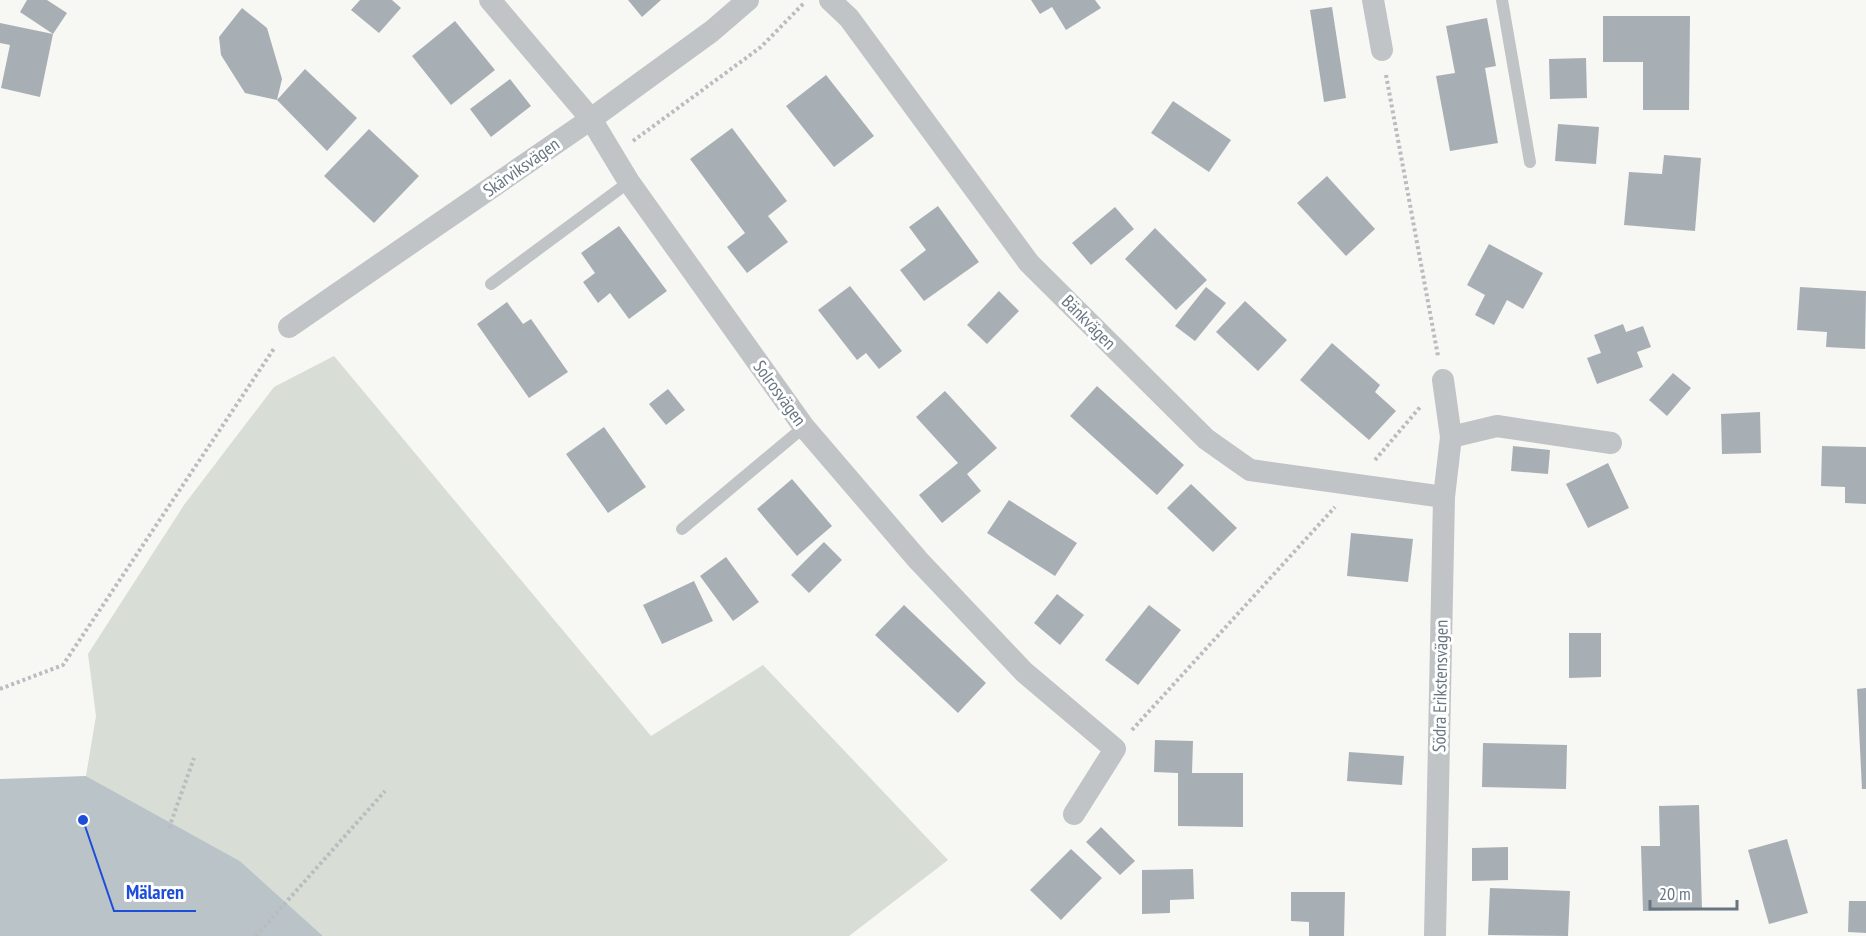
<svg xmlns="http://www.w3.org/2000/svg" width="1866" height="936" viewBox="0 0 1866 936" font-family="'PT Sans Narrow',sans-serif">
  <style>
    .green { fill: #d8ddd5 }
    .water { fill: #b9c3c8 }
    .building { fill: #a8afb4 }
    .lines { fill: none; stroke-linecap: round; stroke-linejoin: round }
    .path { stroke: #babdbf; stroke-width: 4; stroke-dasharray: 3 3; stroke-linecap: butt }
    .service { stroke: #c0c4c7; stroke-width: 12 }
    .minor { stroke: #c0c4c7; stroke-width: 22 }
    .labels { text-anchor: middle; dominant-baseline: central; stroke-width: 6; stroke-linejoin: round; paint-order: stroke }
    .street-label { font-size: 18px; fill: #687682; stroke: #fff }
    .leader { fill: none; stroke: #1d4ed8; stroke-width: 2 }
    .callout-dot { fill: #1d4ed8; stroke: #fff; stroke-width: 2 }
    .callout-label { font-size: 20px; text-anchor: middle; font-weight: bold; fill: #1d4ed8; stroke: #fff; stroke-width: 6; stroke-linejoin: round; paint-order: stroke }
  </style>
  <rect width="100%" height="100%" fill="#f7f7f4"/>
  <path class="green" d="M334 356 651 736 763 665 948 860 849 936H323L240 861 86 776 96 716 88 654 184 505 274 387Z"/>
  <path class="water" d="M86 776 240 861 323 936H0V779Z"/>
  <path class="building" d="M27 0H47L67 13 53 34 20 12Z
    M360 0H392L401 8 379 33 351 10Z
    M628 0H661L642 17Z
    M1031 0H1095L1101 8 1066 30 1052 7 1040 14Z
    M1332 7 1346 98 1324 102 1310 10Z
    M242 8 267 28 282 79 277 100 305 69 357 118 327 151 277 100 245 93 221 55 219 37Z
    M1603 16H1690L1689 110H1643V62H1603Z
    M1487 18 1496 66 1485 68 1498 143 1450 151 1436 76 1455 73 1446 26Z
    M455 21 495 70 451 105 412 56Z
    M0 23 53 34 40 97 1 88 10 45 0 43Z
    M1586 58 1587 98 1550 99 1549 59Z
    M826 75 874 136 834 167 786 106Z
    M510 79 531 106 491 137 470 109Z
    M1173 101 1231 140 1209 172 1151 133Z
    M1558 124 1599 127 1596 164 1555 161Z
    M732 128 787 201 768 216 788 242 747 273 727 247 745 233 690 159Z
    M369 129 419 176 374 223 324 176Z
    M1664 155 1701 158 1695 231 1624 225 1629 172 1662 174Z
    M1327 176 1375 229 1346 256 1297 203Z
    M938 206 979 262 924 301 900 270 926 250 909 227Z
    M1115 207 1134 229 1091 265 1072 243Z
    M619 226 667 291 629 319 610 293 598 303 583 282 595 273 581 253Z
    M1155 228 1207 280 1176 310 1125 259Z
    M1489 244 1543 273 1523 309 1507 300 1494 325 1475 315 1485 295 1467 285Z
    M850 286 902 351 879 369 866 353 857 360 818 310Z
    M1206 287 1226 303 1195 341 1175 326Z
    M1800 287 1866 291 1865 349 1826 347 1827 332 1797 330Z
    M999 291 1019 311 987 344 967 325Z
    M1245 301 1287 340 1258 371 1216 332Z
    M507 302 523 324 531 319 568 372 529 398 477 324Z
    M1623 324 1626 332 1643 326 1651 347 1637 352 1643 367 1597 384 1587 358 1601 353 1594 335Z
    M1332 343 1380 385 1375 392 1396 411 1369 440 1300 380Z
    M1673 373 1691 388 1667 416 1649 400Z
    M1097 386 1184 465 1157 495 1070 416Z
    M668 389 685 410 666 425 649 404Z
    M945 391 997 448 967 474 981 491 942 523 919 495 958 463 916 417Z
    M1760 412 1761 453 1722 454 1721 414Z
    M604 427 646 487 608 513 566 454Z
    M1513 446 1550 450 1548 474 1511 471Z
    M1822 446 1866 447V504L1845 503V487L1821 486Z
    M1608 463 1629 508 1588 528 1566 484Z
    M792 479 832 526 797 556 757 509Z
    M1191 484 1237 528 1213 552 1167 508Z
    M1009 500 1077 543 1055 576 987 533Z
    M1351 533 1413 539 1408 582 1347 576Z
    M824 542 842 560 809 593 791 575Z
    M726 557 759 602 733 621 700 576Z
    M694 581 713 621 662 644 643 605Z
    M1057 594 1084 615 1060 645 1034 623Z
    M904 605 986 683 958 713 875 635Z
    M1149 605 1181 630 1138 685 1105 660Z
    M1569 633H1601V677L1569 678Z
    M1866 688V789H1862L1857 689Z
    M1155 740 1193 741 1192 773H1243V827L1178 826V773L1154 772Z
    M1483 743 1567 745 1566 789 1482 787Z
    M1349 752 1404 756 1402 785 1347 781Z
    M1699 805 1702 910 1643 911 1641 846H1660L1659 806Z
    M1101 827 1135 861 1120 875 1086 842Z
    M1787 839 1808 913 1769 924 1748 850Z
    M1508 847V880L1472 881V848Z
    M1071 849 1102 878 1061 920 1030 890Z
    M1193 869 1194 899 1170 900V913L1142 914V870Z
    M1490 888 1570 891 1568 936 1488 935Z
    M1291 892H1345L1344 936H1309V922L1291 921Z
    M1849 901H1866V933L1848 932Z"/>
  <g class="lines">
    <path class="path" d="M1386 75 1438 356
      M633 141 761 47 804 3
      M1375 460 1421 406
      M0 689 63 665 275 347
      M1132 730 1335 507
      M169 828 194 758
      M256 936 385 791"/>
    <path class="service" d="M1502 0 1530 162
      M491 284 629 182
      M682 529 804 427"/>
    <path class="minor" d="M490 0 591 119 629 182 804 427 918 560 1024 672 1115 749 1074 814
      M830 0 849 18 1029 263 1206 439 1250 470 1444 497
      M1373 0 1382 50
      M289 327 591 119 712 31 748 0
      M1451 437 1497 426 1611 443
      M1435 936 1444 497 1451 437 1443 380"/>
  </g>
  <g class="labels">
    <g class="street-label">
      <text transform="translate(521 167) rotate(-35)">Skärviksvägen</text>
      <text transform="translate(1089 322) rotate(45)">Bänkvägen</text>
      <text transform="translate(780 393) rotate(54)">Solrosvägen</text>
      <text transform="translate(1440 686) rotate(-89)">Södra Erikstensvägen</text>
    </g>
  </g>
  <path class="leader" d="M83 820L114 911H196"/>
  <circle class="callout-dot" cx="83" cy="820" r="6"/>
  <g class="callout-label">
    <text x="155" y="899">Mälaren</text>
  </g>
  <path d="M1650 900v9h87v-9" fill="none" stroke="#687682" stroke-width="3"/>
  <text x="1659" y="900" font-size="18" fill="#687682" stroke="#ffffff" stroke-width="4.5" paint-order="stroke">20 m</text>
</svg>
